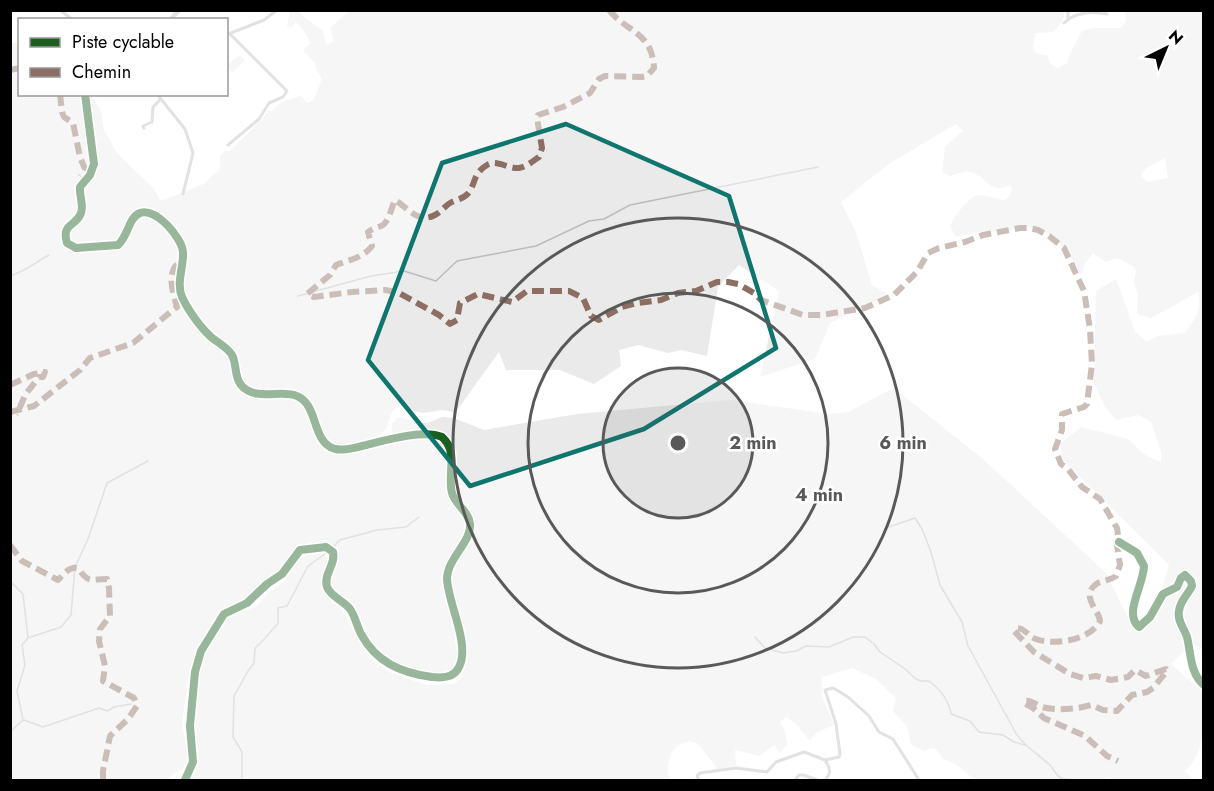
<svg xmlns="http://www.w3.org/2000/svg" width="1214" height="791" viewBox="0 0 1214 791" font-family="Jost,sans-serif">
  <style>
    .green { fill: #eaeaea; fill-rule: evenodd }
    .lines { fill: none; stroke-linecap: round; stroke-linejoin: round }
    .stream { stroke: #bcbcbc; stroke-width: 1.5 }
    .street { stroke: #bebebe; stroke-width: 3 }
    .secondary { stroke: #c2c2c2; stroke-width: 4.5 }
    .quiet { stroke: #8d6e63; stroke-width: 6; stroke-dasharray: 12 6; stroke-linecap: butt }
    .cycleway-casing { stroke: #fff; stroke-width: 11 }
    .cycleway { stroke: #1b5e20; stroke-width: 8 }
    .marked { fill: none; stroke: #0f766e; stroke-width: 4.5; stroke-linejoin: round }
    .ring { fill: none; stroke: #595959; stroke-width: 3 }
    .centre { fill: #595959; stroke: #fff; stroke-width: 3 }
    .ring-label { font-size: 18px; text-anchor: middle; font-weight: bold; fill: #595959; stroke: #fff; stroke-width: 5; stroke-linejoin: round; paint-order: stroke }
  </style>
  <rect width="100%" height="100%" fill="#fff"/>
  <path class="green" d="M350 10 1060 11 1065 14 1062 22 1053 32 1035 33 1033 47 1037 54 1047 55 1051 64 1058 68 1067 63 1069 56 1082 31 1093 28H1121L1126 21 1125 11H1099H1203V650L1192 643 1171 664 1203 692C1203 722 1208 749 1185 771L1194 780H1112L1108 778 1104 780H975L957 765 943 759 936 749 931 748 925 751 911 745 907 726 893 711 896 698 876 679 852 668 822 677V696L834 725 816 733 810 741 795 723 786 717 780 722 785 732 787 744 780 753 774 745 760 756 735 750 736 765 718 769 697 743 690 741C686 742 679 744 676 747 668 754 666 772 670 780H190L197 765 193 730 199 665 217 631 225 620 238 612 256 607 268 593 285 581 299 559 309 555 321 554 328 558 322 581 323 590 328 597 342 610 364 649 374 662 391 673 427 685 454 684C471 669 464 662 462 643 461 637 464 631 463 625 460 611 451 599 450 585 447 563 473 544 474 527 475 510 458 506 454 492 452 484 456 473 456 465 457 420 419 432 391 439L392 424 398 417 421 423H427L442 417 454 418 484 430 577 414 730 400 829 414 848 412 894 388 983 459 1106 573 1134 630 1152 619 1169 565 1063 460 1060 444 1081 427 1128 439 1145 455 1161 462V452L1151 422 1138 415 1116 420 1104 405 1094 383 1096 291 1116 279 1135 331 1146 342 1157 336 1185 333C1195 318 1202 311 1198 292L1151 318 1137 314 1138 296 1134 283 1136 271 1133 266 1117 258 1106 262 1093 253 1085 264 1081 275C1067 248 1050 224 1016 226L1010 231 976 232 956 237 950 226C953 218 970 195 979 195 987 195 996 199 1003 200L1007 199 1012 191 1010 185C989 195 988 176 970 172 964 171 957 174 950 176L942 172 945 147 963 131 956 124 890 163 841 202 856 232 872 285 889 295 830 323 815 359 760 377 779 291 739 265 718 287 707 356 681 350 668 353 638 345 619 350 621 366 594 384 560 370H506L499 352 455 413C437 406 434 415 418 412 411 411 403 404 396 408 388 414 390 421 386 429 381 436 369 439 361 443V449L424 434 440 438C459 459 442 475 448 492 453 506 468 513 467 530 458 543 445 558 443 574 442 590 451 603 454 618 455 626 454 634 455 641 456 651 461 659 454 668 437 689 382 658 370 641 361 631 359 616 350 605 344 598 334 594 331 585 328 575 335 564 337 554 327 537 310 545 294 550L285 569 268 580 251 597 219 615 194 658 188 680 182 723 188 758 183 768 165 780H11V43H19L20 94 91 95 101 111 104 130 117 153 153 188 161 201 206 183 211 176 220 170V156L225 151H230L263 118 268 111H272L281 102 301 96 307 103 313 101 322 79 317 71 315 63 303 50 311 43 303 29 296 22 291 28 287 26 290 11H297L323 31 326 45 334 41 330 28ZM1165 158 1168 178 1147 182 1141 176 1145 169Z
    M240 55 245 61 232 72 227 65Z"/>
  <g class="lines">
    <path class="stream" d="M10 276C28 270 34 263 49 255
      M298 296 371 276 404 271 436 281 457 261 536 246 589 221 604 219 630 205 818 167
      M886 528 915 518 922 529 931 552 940 585 962 622 968 646 1017 735 1026 745 1050 765 1058 776 1063 779 1076 780
      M332 548 340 540 377 530 406 527 419 517
      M10 581 23 594 28 638
      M755 637 765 648 783 653 796 651 806 646 829 647 853 637H865L874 644 880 652 905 669 916 679 921 681H929C941 690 949 700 951 714L970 721 979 732 1003 735 1014 742 1025 745
      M24 720 43 727 99 708 107 711 114 707 131 704
      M10 732 23 720 17 691 25 665 22 645 28 638 61 627 71 615 75 567 88 539 107 483 148 461
      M242 780V752L233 737 234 696 248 671 254 663 255 648C264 641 269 632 278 624V608L287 606 308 566 329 551"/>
    <path class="street" d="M60 10 73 20
      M1068 20V10
      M1064 23C1076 11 1092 11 1107 14
      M226 35 264 20 277 10
      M157 94 185 129 193 153 183 194
      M144 128 143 126 152 122 153 107 161 99
      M228 145 259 119 269 103 283 97 287 91 230 34
      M1119 542 1137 553 1144 566C1144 584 1123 614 1139 627L1150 617 1163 594 1177 587 1181 578 1185 575 1191 581 1192 586C1188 595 1180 600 1179 611 1177 621 1184 628 1187 637 1191 653 1190 674 1204 685
      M825 760 839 757 840 754 836 724 825 690 833 688 848 697 869 716 879 732 893 739 919 780
      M699 780 697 776 700 773 736 768 767 772 776 762 804 752 825 760
      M795 780 799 775H803L818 780
      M825 780C832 773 830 768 825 760"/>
    <path class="secondary" d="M170 20 179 10
      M85 94 94 164 90 175 80 187C79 195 84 205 81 213 76 227 61 223 67 243L76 248 118 245C129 235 128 218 140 213 156 207 182 238 183 252 184 266 176 283 182 297 188 310 200 327 211 337 218 343 227 347 232 355 237 364 234 377 241 385 255 402 282 389 297 396 319 405 311 442 335 449 344 451 354 448 362 446 383 441 422 429 442 437 459 452 447 474 452 493 455 505 469 511 470 524 472 541 448 558 447 578 447 601 471 645 459 667 454 678 442 678 432 677 401 673 376 662 361 634 357 626 355 616 350 609 343 600 331 597 327 587 323 574 336 565 333 552L326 547 300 550 282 574 267 584 247 603 224 614 201 651 195 672 190 726 193 762 185 780"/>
    <path class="quiet" d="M609 10C629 34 652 32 654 68L647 76 642 77 605 76 599 79 590 93 563 107 538 115 537 118 542 148 539 157C533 161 526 167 519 168 508 169 496 159 487 165 474 173 476 180 470 191 465 199 457 199 450 203 445 206 441 212 435 215 418 224 408 208 395 200 391 208 390 219 383 225 378 228 373 228 368 232L372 246C363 258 349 260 336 265L330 275 307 294 314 297 352 292 385 290 397 292 439 315 450 324 457 320 460 303 478 294 512 302 527 291H569L583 298 591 316 599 320 622 307 637 303 661 300 678 293 696 291 717 282H728L738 284 754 293 761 300 803 315H821L865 308 894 295 917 272 928 253 939 248 965 242 983 235 1020 228H1029L1038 230 1049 236 1064 248 1084 291 1090 329 1092 364 1087 404 1084 407 1062 414V430L1055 449 1061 464 1068 469 1082 487 1100 499 1117 528 1119 542 1117 545 1120 565 1116 576C1110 581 1099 580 1094 586 1082 598 1099 610 1100 621 1091 640 1054 646 1036 639 1027 636 1026 628 1016 628L1014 631 1034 652 1070 674 1083 678 1096 676 1111 680 1128 677 1135 670 1146 676 1166 669 1167 671 1153 688 1147 692 1132 695 1117 711 1103 710 1091 705C1077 709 1056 711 1042 707 1035 704 1031 700 1024 701V703L1033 708 1044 718 1085 736 1107 756 1118 761
      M10 70 20 68
      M60 94 62 112 64 117 73 123 80 157 85 169 80 176
      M10 385 34 374 45 372 43 377H39L25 395 18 412 16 414
      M10 412 34 406 80 370 90 358 133 343 173 310 177 307C173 292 165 271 181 261
      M10 545 22 561 58 580C64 574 69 566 78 568 89 584 90 579 107 579L109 588 110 616 100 629 99 641 105 666 103 681 134 698 137 706 128 719 110 736 103 771V780"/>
    <defs>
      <path id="cycleway" d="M85 94 94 164 90 175 80 187C79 195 84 205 81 213 76 227 61 223 67 243L76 248 118 245C129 235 128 218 140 213 156 207 182 238 183 252 184 266 176 283 182 297 188 310 200 327 211 337 218 343 227 347 232 355 237 364 234 377 241 385 255 402 282 389 297 396 319 405 311 442 335 449 344 451 354 448 362 446 383 441 422 429 442 437 459 452 447 474 452 493 455 505 469 511 470 524 472 541 448 558 447 578 447 601 471 645 459 667 454 678 442 678 432 677 401 673 376 662 361 634 357 626 355 616 350 609 343 600 331 597 327 587 323 574 336 565 333 552L326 547 300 550 282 574 267 584 247 603 224 614 201 651 195 672 190 726 193 762 185 780
        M1119 542 1137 553 1144 566C1144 584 1123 614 1139 627L1150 617 1163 594 1177 587 1181 578 1185 575 1191 581 1192 586C1188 595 1180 600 1179 611 1177 621 1184 628 1187 637 1191 653 1190 674 1204 685"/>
    </defs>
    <use href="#cycleway" class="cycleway-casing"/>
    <use href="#cycleway" class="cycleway"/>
  </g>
  <path d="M0 0H1214V791H0ZM566 124 729 196 776 348 644 429 470 486 368 360 442 163Z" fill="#fff" fill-opacity=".55" fill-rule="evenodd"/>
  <path class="marked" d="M566 124 729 196 776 348 644 429 470 486 368 360 442 163Z"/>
  <circle cx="678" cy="443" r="75" fill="#595959" fill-opacity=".12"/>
  <g class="ring">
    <circle cx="678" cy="443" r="75"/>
    <circle cx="678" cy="443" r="150"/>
    <circle cx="678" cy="443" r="225"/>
  </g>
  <circle cx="678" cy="443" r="9" class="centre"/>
  <g class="ring-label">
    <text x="753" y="449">2 min</text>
    <text x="903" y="449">6 min</text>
    <text x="819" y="501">4 min</text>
  </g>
  <rect width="1214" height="791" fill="none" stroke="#000000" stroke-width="24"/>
  <rect x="18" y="18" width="210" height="78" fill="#ffffff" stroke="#999999" stroke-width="1.5"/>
  <rect x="30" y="38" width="30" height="9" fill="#1b5e20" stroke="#999999" stroke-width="1.5"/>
  <text x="72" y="48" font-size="18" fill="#000000">Piste cyclable</text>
  <rect x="30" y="68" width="30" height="9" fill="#8d6e63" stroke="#999999" stroke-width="1.5"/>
  <text x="72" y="78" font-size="18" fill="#000000">Chemin</text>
  <g transform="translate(1166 48) rotate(43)" stroke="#ffffff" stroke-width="4.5" paint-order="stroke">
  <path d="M0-4.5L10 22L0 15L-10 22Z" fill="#000000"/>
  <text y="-9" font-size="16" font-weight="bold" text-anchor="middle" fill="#000000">N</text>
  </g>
</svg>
